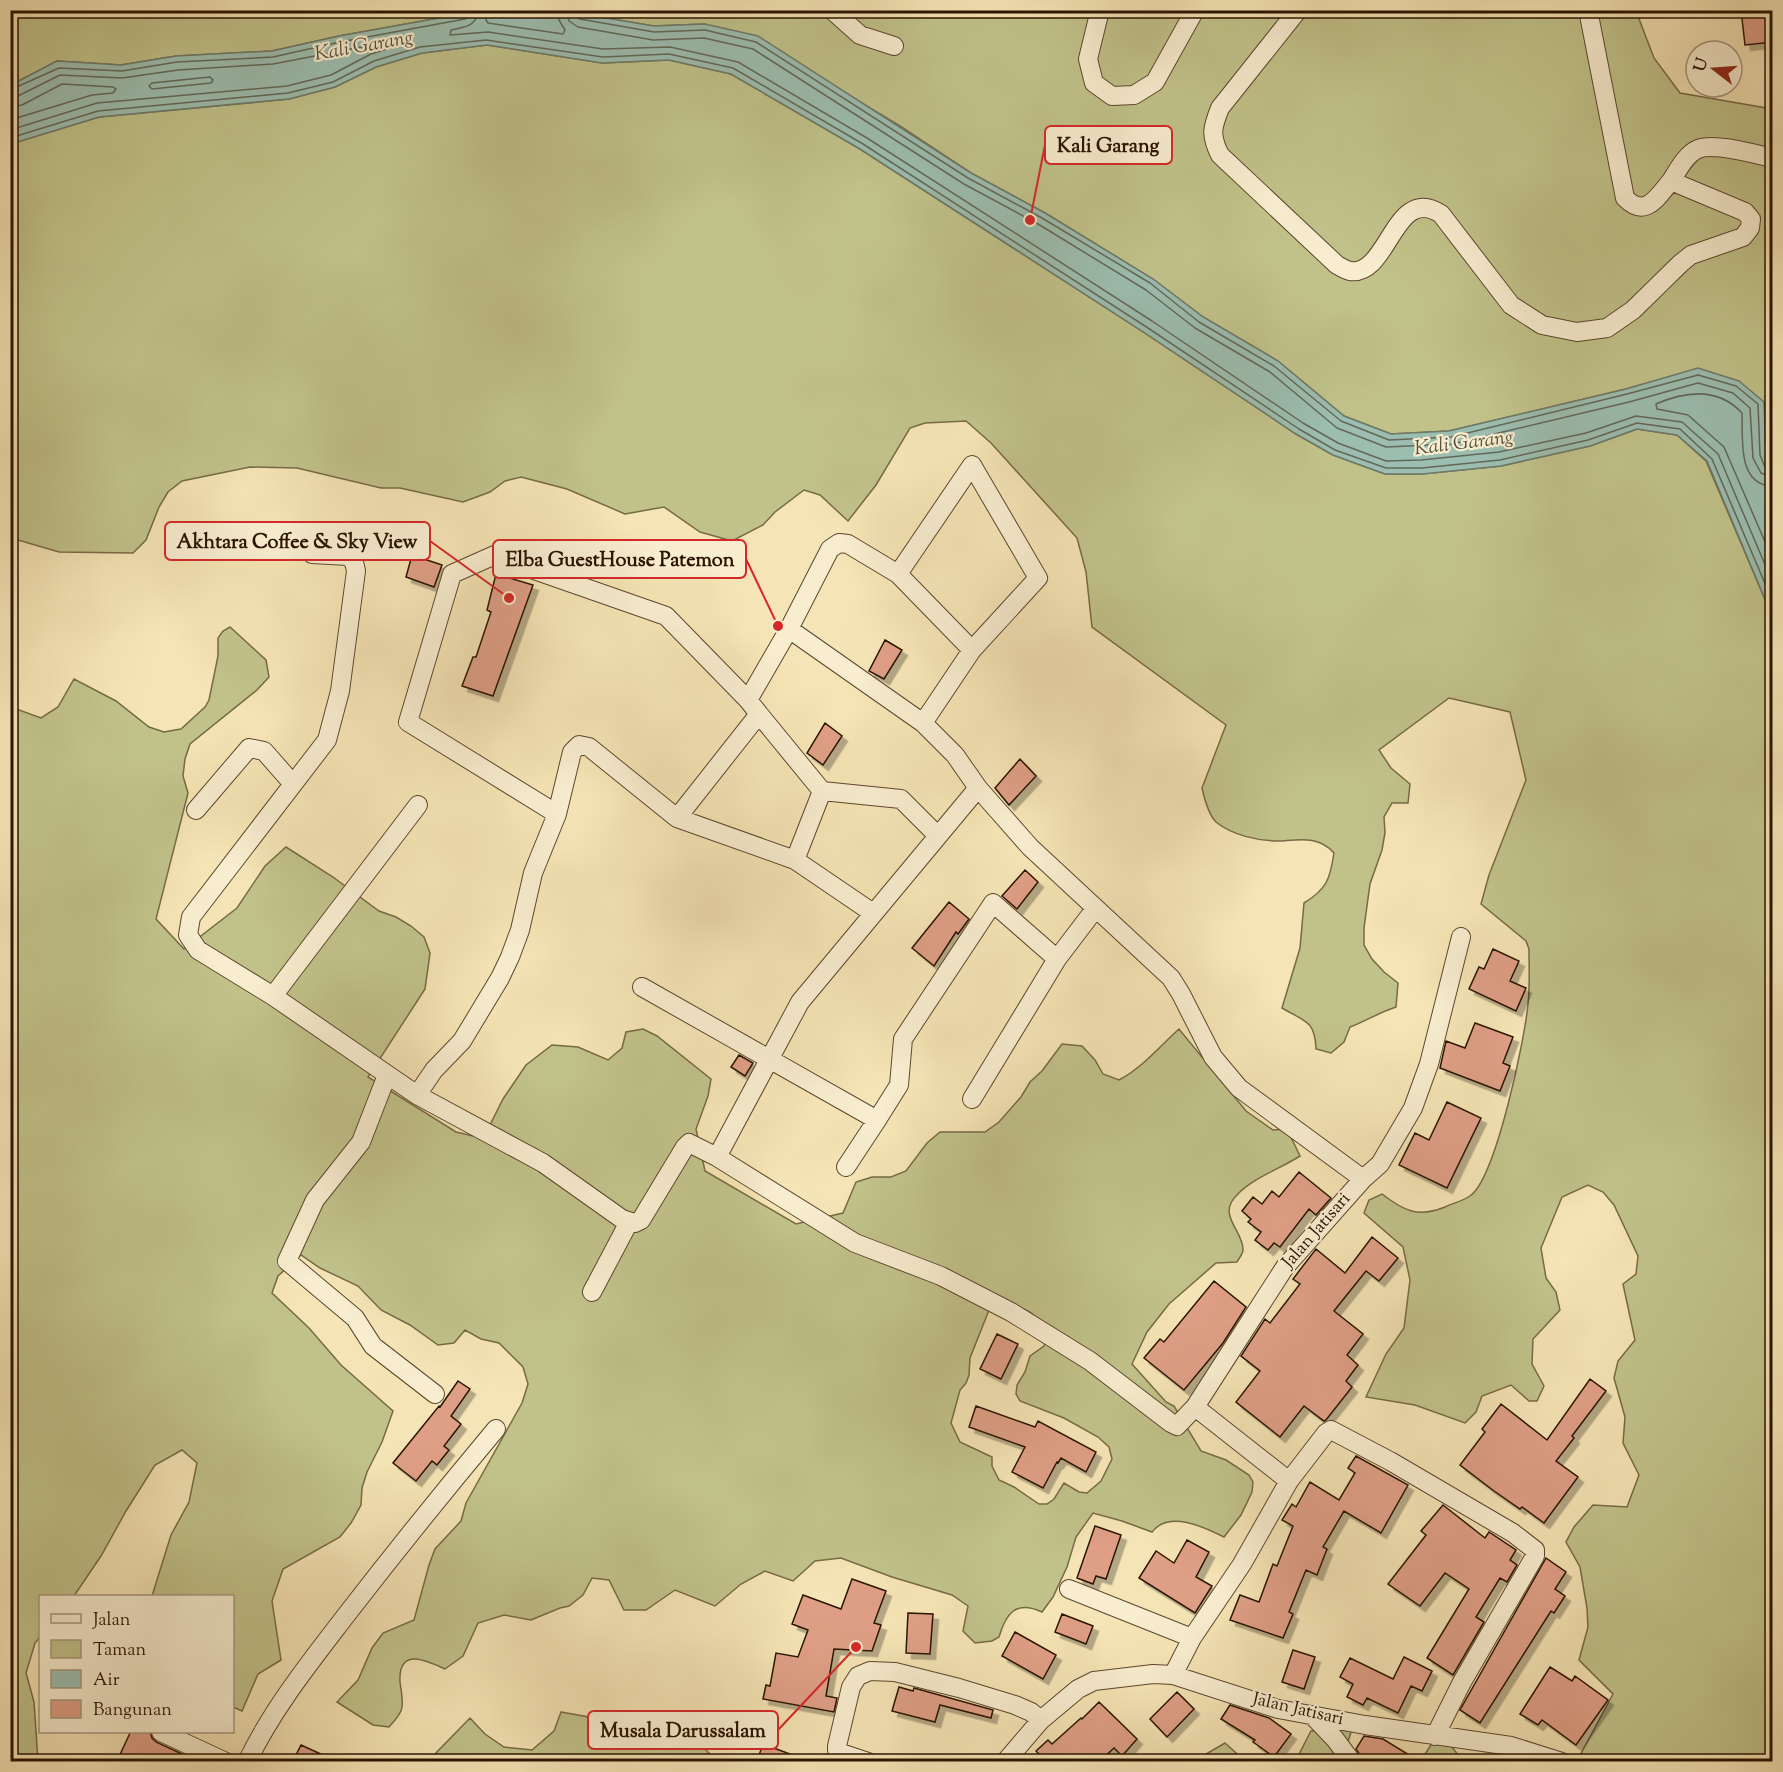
<svg xmlns="http://www.w3.org/2000/svg" width="1783" height="1772" viewBox="0 0 1783 1772" font-family="'Sorts Mill Goudy',serif">
  <style>
    .green { fill: #c1c28a; stroke: #766a45; stroke-width: 1.5; fill-rule: evenodd }
    .water { fill: #9cbeb0; stroke: #6e7a6a; stroke-width: 1.5 }
    .lines { fill: none; stroke-linecap: round; stroke-linejoin: round }
    .shore { stroke: #636858; stroke-width: 1.5 }
    .building { fill: #df9f86; stroke: #2a1300; stroke-width: 1.5; filter: url(#shadow) }
    .minor-casing { stroke: #5d472d; stroke-width: 20 }
    .minor { stroke: #f8edcf; stroke-width: 18 }
    .labels { text-anchor: middle; dominant-baseline: central; stroke-width: 4.5; stroke-linejoin: round; paint-order: stroke }
    .street-label { font-size: 18px; fill: #2a1300; stroke: #f8edcf }
    .water-label { font-size: 20px; font-style: italic; fill: #524f3e; stroke: #f8edcf }
    .leader { fill: none; stroke: #d62828; stroke-width: 2 }
    .callout-dot { fill: #d62828; stroke: #f8edcf; stroke-width: 2 }
    .callout { fill: #f8edcf; stroke: #d62828; stroke-width: 2 }
    .callout-label { font-size: 20px; text-anchor: middle; font-weight: bold; fill: #2a1300 }
  </style>
  <defs>
    <filter id="shadow"><feDropShadow dx="5.5" dy="5.5" stdDeviation="0" flood-color="#0004"/></filter>
  </defs>
  <rect width="100%" height="100%" fill="#f5e4b5"/>
  <filter id="stains"><feTurbulence type="fractalNoise" baseFrequency=".00333" numOctaves="4"/><feColorMatrix values="0 0 0 0 .2 0 0 0 0 .09 0 0 0 0 .02 0 0 0 .5 -.17"/></filter>
  <radialGradient id="worn" r=".72"><stop offset=".6" stop-color="#630" stop-opacity="0"/><stop offset="1" stop-color="#630" stop-opacity=".3"/></radialGradient>
  <path class="green" d="M11 11H478L339 36 272 51 176 56 121 65 57 61 11 85Z
    M564 11H1636L1654 58 1680 93 1772 109V470L1766 455 1764 402 1698 369 1626 389 1449 431 1391 434 1344 416 1278 361 1203 317 1153 279 1045 213 971 173 900 126 850 96 705 24 654 26Z
    M487 45 602 63 669 60 731 74 860 149 1145 333 1296 434 1333 455 1385 474H1422L1501 466 1590 446 1637 429 1677 435 1706 461 1772 616V1761H1577L1613 1694 1579 1660 1588 1627 1587 1608 1580 1567 1566 1542 1574 1527 1593 1505 1627 1507 1639 1475 1623 1443 1625 1417 1614 1378 1618 1361 1635 1340 1623 1284 1636 1274 1638 1256 1614 1205 1603 1192 1588 1185 1562 1197 1541 1248 1546 1278 1556 1292 1560 1310 1533 1339 1532 1364 1544 1386 1537 1401H1529L1511 1385 1482 1396 1476 1412 1465 1423 1415 1405 1366 1397 1386 1354 1404 1328 1410 1280 1403 1247 1364 1213 1369 1200 1382 1194C1404 1211 1418 1218 1445 1207 1453 1203 1463 1201 1470 1196 1496 1178 1525 1038 1528 1004 1530 986 1529 967 1529 949L1526 941 1481 904 1489 875 1526 780 1510 712 1449 698 1379 750 1391 768 1410 784 1408 803H1392L1384 817 1385 833 1382 850 1370 884 1364 928V945L1372 959 1384 972 1398 983 1396 1007C1380 1012 1366 1021 1350 1027L1344 1042 1331 1053 1316 1049C1315 1020 1305 1022 1282 1008L1300 948 1304 903C1327 889 1330 879 1334 853 1319 835 1298 840 1278 841 1258 841 1232 835 1216 822 1209 815 1204 797 1202 788L1226 725 1092 627 1086 572 1077 538 991 443 966 421 925 423 910 428 876 485 848 521 820 495 804 490 775 512 763 525 732 541 700 532 664 507 625 514 567 489 521 477 505 481 490 492 463 502 400 488H381L297 468 250 467 182 481 168 492 159 507 146 540 133 553 59 552 11 538 10 144 99 117 289 99 335 87 376 67 422 53Z
    M230 627 266 660 269 677 257 690 190 744 185 759 183 776 188 793 156 919 184 949 237 908 265 866 286 847 333 877 379 911 396 917 411 926 424 937 430 953 425 989 368 1077 456 1132 473 1136 488 1129 503 1099 526 1065 552 1045 578 1047 608 1060 622 1048 626 1032 643 1029 657 1036 711 1079 708 1096 696 1129 705 1171 796 1224 843 1213 856 1182 872 1177H891L906 1171 927 1143 940 1132H985L999 1122 1021 1097 1030 1082 1042 1071 1062 1044 1082 1046 1095 1060 1103 1074 1119 1080C1142 1068 1160 1046 1179 1029L1246 1111 1273 1130 1287 1129 1300 1156C1280 1169 1254 1177 1237 1195 1216 1215 1244 1231 1243 1250 1243 1254 1239 1258 1237 1262L1216 1263 1169 1304 1147 1332 1132 1364 1166 1402 1174 1406 1201 1451 1226 1460 1249 1475 1253 1482 1252 1492 1241 1515 1224 1537C1204 1527 1169 1510 1152 1532L1122 1521 1093 1513 1076 1537 1067 1567 1053 1597 1042 1612C1016 1600 1006 1613 999 1637L992 1641 975 1643 963 1631 968 1606 952 1595 892 1577 841 1558 815 1561 793 1581 765 1571 741 1584 715 1606 675 1590 646 1610H624L609 1580 592 1578 583 1595 569 1606 560 1608 531 1620 504 1615 478 1623 463 1656 445 1669C426 1660 398 1647 400 1682 401 1690 403 1699 402 1707 401 1715 394 1721 389 1727L373 1725 337 1702 358 1680 372 1648 383 1633 414 1620 429 1565 435 1549 461 1521 466 1503 522 1403 528 1384 523 1367 499 1343 481 1339 465 1330 454 1343 438 1345 410 1325 381 1310 358 1286 320 1268 301 1255 278 1276 272 1293 309 1328 341 1365 393 1411 382 1442 367 1472 362 1488 361 1505 351 1523 340 1537 283 1569 272 1601 281 1660 258 1674 242 1711 233 1707 232 1596H152L171 1535 189 1502 197 1463 182 1450 155 1465 126 1511 101 1556 74 1596H40V1637L35 1643 26 1673 34 1702 38 1761 11 1762V707L41 718 58 707 74 679 116 701 149 727 164 732 181 729 205 707 209 700 218 656V638L223 631ZM993 1300C1022 1308 1037 1307 1047 1338L1044 1346 1030 1356 1025 1372 1017 1385 1016 1394 1020 1401 1064 1418 1098 1437 1109 1447 1112 1459 1101 1481 1087 1493 1079 1492 1064 1483 1054 1499 1047 1504H1039L1014 1487 999 1480 992 1466V1457L960 1442 951 1423 960 1390 966 1383 969 1375 970 1358Z
    M561 1712 589 1717 620 1735 648 1738 693 1737 717 1761H432L436 1753 470 1718 485 1734 504 1747 532 1750 554 1731Z
    M1352 1729 1342 1761 1295 1762 1311 1731Z
    M1434 1740 1451 1746 1463 1761 1420 1762Z
    M1225 1743 1245 1761H1194Z"/>
  <path class="water" d="M478 11H564L654 26 705 24 758 36 971 173 1045 213 1153 279 1203 317 1278 361 1344 416 1391 434 1449 431 1626 389 1698 368 1739 381 1764 402 1766 455 1772 470V616L1707 461 1677 435 1637 429 1590 446 1501 466 1422 474H1385L1333 455 1296 434 1145 333 860 149 731 74 669 60 602 63 487 45 422 53 376 67 335 87 289 99 99 117 11 144V85L57 61 121 65 176 56 272 51 339 36Z"/>
  <g class="lines">
    <path class="shore" d="M478 10C477 27 464 27 451 30L450 35 488 32 603 49 670 47 738 62 867 138 1152 321 1303 423 1338 443 1386 461 1421 460 1499 452 1586 433 1636 416 1682 422 1718 454 1772 581
      M487 10 486 20 488 23 563 34 565 30 559 20 557 10
      M566 10 569 21 578 27 653 40 704 38 753 49 964 184 1038 224 1146 290 1195 328 1270 372 1337 428 1386 447 1452 444 1629 402 1698 383 1733 393 1750 408 1753 458 1761 473 1772 477
      M574 10 575 16 580 19 654 32 705 30 756 42 968 178 1042 218 1150 283 1199 322 1274 366 1341 421 1389 440 1451 437 1627 394 1698 375 1736 386 1758 404 1760 455 1765 467 1772 469
      M210 77 213 80 211 83 152 89 149 86 152 83Z
      M10 90 59 68 122 71 177 62 273 57 340 42 465 19 470 16 471 10
      M10 98 18 96 60 75 122 78 178 70 273 64 398 40 401 42 399 45 371 54 331 75 287 86 97 103 10 130
      M10 107 22 105 62 84 113 87 116 89 113 93 92 95 10 120
      M10 138 98 111 288 93 333 82 374 61 420 47 486 40 603 57 669 54 733 68 863 144 1148 328 1299 429 1335 450 1386 468H1422L1500 460 1588 440 1637 423 1680 429 1712 459 1772 600
      M1772 486C1737 485 1743 438 1742 413 1718 387 1686 391 1656 404L1657 409 1688 415 1724 447 1772 558"/>
  </g>
  <path class="building" d="M1741 10H1773V42L1745 45Z
    M412 555 442 565 434 587 406 577Z
    M496 574 533 585 493 696 462 686 473 657H476L491 612 487 610Z
    M885 640 902 650 884 679 869 671Z
    M825 723 842 736 823 765 807 753Z
    M1020 759 1036 776 1009 805 995 788Z
    M1025 870 1038 882 1017 909 1002 896Z
    M949 902 969 919 958 934 956 932 934 966 912 948Z
    M1493 949 1519 961 1510 981 1526 988 1516 1011 1469 989 1479 967 1484 969Z
    M1475 1023 1513 1037 1503 1063 1510 1066 1500 1091 1440 1068 1446 1041 1465 1048Z
    M739 1055 753 1063 745 1076 731 1067Z
    M1447 1102 1481 1118 1447 1188 1399 1165 1415 1133 1429 1140Z
    M1299 1172 1331 1198 1316 1215 1309 1209 1280 1247 1274 1243 1268 1250 1255 1240 1261 1232 1248 1222 1251 1219 1242 1211 1253 1197 1262 1204 1272 1191 1279 1197Z
    M1372 1237 1398 1258 1379 1281 1366 1271 1334 1311 1363 1334 1347 1355 1358 1365 1346 1381 1352 1387 1326 1420 1324 1421 1304 1406 1280 1437 1236 1402 1260 1371 1241 1356 1265 1319 1270 1323 1300 1284 1293 1279 1316 1249 1345 1273Z
    M1214 1281 1246 1307 1223 1343 1184 1390 1144 1358 1160 1339 1164 1342Z
    M997 1334 1018 1344 1001 1379 980 1369Z
    M1590 1379 1606 1391 1572 1436 1574 1438 1556 1461 1578 1477 1544 1523 1522 1507 1520 1509 1494 1491 1460 1465 1485 1432 1482 1429 1501 1404 1547 1440Z
    M458 1381 470 1389 451 1416 461 1424 444 1446 449 1450 437 1465 432 1461 416 1481 393 1463 439 1406 440 1407Z
    M976 1406 1035 1427 1038 1421 1096 1452 1086 1472 1061 1458 1058 1463 1057 1462 1043 1488 1012 1472 1025 1447 969 1427Z
    M1356 1456 1408 1485 1381 1533 1344 1511 1323 1547 1327 1549 1317 1575 1306 1570 1289 1612 1293 1614 1283 1638 1230 1620 1240 1595 1259 1602 1273 1564 1277 1566 1293 1526 1282 1520 1292 1504 1296 1507 1310 1482 1339 1500 1355 1473 1348 1468Z
    M1443 1505 1485 1538 1489 1532 1516 1550 1510 1560 1517 1565 1507 1582 1500 1578 1476 1617 1484 1622 1453 1675 1427 1658 1469 1589 1445 1573 1420 1606 1388 1584 1426 1535 1421 1531Z
    M1095 1526 1121 1535 1106 1579 1096 1576 1093 1584 1077 1578Z
    M1187 1540 1209 1552 1196 1577 1212 1586 1195 1613 1139 1578 1156 1551 1174 1563Z
    M1546 1558 1566 1572 1555 1589 1565 1596 1554 1613 1551 1611 1480 1723 1460 1710Z
    M852 1579 886 1591 874 1623 881 1625 872 1651 834 1649 826 1696 837 1698 834 1712 763 1699 766 1685 770 1686 776 1653 798 1657 808 1630 792 1624 803 1595 841 1609Z
    M908 1613 933 1614 930 1654 906 1653Z
    M1062 1614 1093 1626 1086 1644 1055 1632Z
    M1015 1632 1056 1655 1043 1679 1002 1656Z
    M1293 1650 1315 1657 1304 1689 1282 1682Z
    M1404 1657 1432 1671 1422 1691 1411 1686 1398 1713 1367 1698 1363 1705 1347 1697 1353 1684 1340 1677 1350 1658 1393 1679Z
    M1550 1667 1572 1681 1575 1676 1608 1700 1576 1745 1542 1720 1538 1725 1520 1714Z
    M899 1687 913 1691 914 1688 993 1710 991 1718 940 1705 935 1722 892 1711Z
    M1177 1692 1194 1709 1167 1737 1150 1719Z
    M1099 1702 1137 1739 1122 1756 1114 1748 1100 1761H1046L1036 1751 1048 1740 1052 1744 1081 1718 1082 1719Z
    M1230 1705 1269 1718 1291 1734 1274 1757 1253 1742 1255 1740 1221 1719Z
    M131 1731H150L152 1738 156 1742 182 1754 179 1761H117Z
    M1364 1736 1383 1739 1419 1761H1364L1356 1749Z
    M763 1744 806 1760V1761H757Z
    M301 1745 336 1761H293Z"/>
  <g class="lines">
    <defs>
      <path id="minor" d="M832 10 860 35 894 46
        M1100 10 1088 59 1094 83 1112 96 1134 95 1155 82 1195 10
        M1298 10 1220 108C1212 128 1210 135 1220 155L1337 265C1341 267 1346 270 1350 271 1389 277 1394 183 1441 214L1511 305 1542 325 1577 332 1607 328 1633 310 1681 263 1691 255 1743 237 1750 228 1751 219 1745 212 1671 181C1678 170 1686 154 1698 149 1714 142 1755 154 1772 158
        M1588 10 1625 198C1646 219 1657 197 1671 181
        M312 554 348 556 354 562 356 571 340 691 327 740 191 917 188 935 198 950 273 996 417 1095 434 1070 462 1041 500 978 510 957 520 930 533 873 557 814 572 752 579 745 589 747 677 818 759 714 748 700 789 629 923 723 955 755 978 788 1030 847 1171 978 1181 994 1213 1057 1239 1088 1363 1179
        M898 574 972 465 1038 578 972 650
        M789 629 830 549 839 543 848 544 898 574 972 650 923 723
        M759 714 822 791 901 799 938 836
        M978 788 800 1002 717 1157 855 1243 941 1276 1011 1312 1090 1361 1171 1423 1177 1426 1195 1407
        M196 810 249 748 264 751 293 784
        M557 814 408 722 452 574 497 554 517 564 666 616 748 700
        M677 818 795 860 873 913
        M795 860 822 791
        M642 987 877 1120 899 1085 903 1039 993 903 1057 959 1095 909
        M273 996 418 805
        M387 1075 361 1142 315 1200 287 1261 355 1318 373 1346 435 1394
        M417 1095 543 1163 622 1219 635 1223 641 1220 685 1147 689 1143 717 1157
        M972 1099 1057 959
        M846 1167 877 1120
        M592 1292 629 1222
        M1289 1481 1326 1433 1331 1430 1390 1461 1513 1533 1535 1550V1556L1462 1682 1435 1736
        M1069 1589 1192 1638
        M1173 1675 1192 1638 1242 1564 1289 1481 1195 1407 1285 1267 1363 1179 1380 1164 1413 1108 1429 1064 1461 937
        M1312 1715 1335 1739 1352 1762
        M161 1732 226 1762
        M247 1762C273 1708 311 1661 347 1614 395 1552 445 1490 496 1429
        M868 1762 841 1753 837 1750V1746L851 1687 858 1676 870 1671 895 1672 959 1688 1015 1705 1031 1712 1041 1720
        M1005 1762 1041 1720 1078 1689 1094 1681 1153 1674 1173 1675 1278 1709 1365 1725 1511 1746 1562 1762"/>
    </defs>
    <use href="#minor" class="minor-casing"/>
    <use href="#minor" class="minor"/>
  </g>
  <g class="labels">
    <g class="street-label">
      <text transform="translate(1317 1231) rotate(-49)">Jalan Jatisari</text>
      <text transform="translate(1298 1710) rotate(13)">Jalan Jatisari</text>
    </g>
    <g class="water-label">
      <text transform="translate(364 47) rotate(-10)">Kali Garang</text>
      <text transform="translate(1464 444) rotate(-7)">Kali Garang</text>
    </g>
  </g>
  <path class="leader" d="M1030 220L1045 145M509 598L430 541M778 626L746 559M856 1647L778 1730"/>
  <g class="callout-dot">
    <circle cx="1030" cy="220" r="6"/>
    <circle cx="509" cy="598" r="6"/>
    <circle cx="778" cy="626" r="6"/>
    <circle cx="856" cy="1647" r="6"/>
  </g>
  <g class="callout">
    <rect x="1045" y="126" width="127" height="38" rx="6"/>
    <rect x="165" y="522" width="265" height="38" rx="6"/>
    <rect x="493" y="540" width="253" height="38" rx="6"/>
    <rect x="588" y="1711" width="190" height="38" rx="6"/>
  </g>
  <g class="callout-label">
    <text x="1108" y="152">Kali Garang</text>
    <text x="297" y="548">Akhtara Coffee &amp; Sky View</text>
    <text x="620" y="566">Elba GuestHouse Patemon</text>
    <text x="683" y="1737">Musala Darussalam</text>
  </g>
  <rect width="1783" height="1772" fill="none" stroke="#f5e4b5" stroke-width="36"/>
  <rect x="12" y="12" width="1759" height="1748" fill="none" stroke="#2a1300" stroke-width="3"/>
  <rect x="18" y="18" width="1747" height="1736" fill="none" stroke="#2a1300" stroke-width="1.5"/>
  <rect x="39" y="1595" width="195" height="138" fill="#f8edcf" stroke="#a6967c" stroke-width="1.5"/>
  <rect x="51" y="1614" width="30" height="9" fill="#f8edcf" stroke="#a6967c" stroke-width="1.5"/>
  <text x="93" y="1625" font-size="18" fill="#2a1300">Jalan</text>
  <rect x="51" y="1640" width="30" height="18" fill="#c1c28a" stroke="#a6967c" stroke-width="1.5"/>
  <text x="93" y="1655" font-size="18" fill="#2a1300">Taman</text>
  <rect x="51" y="1670" width="30" height="18" fill="#9cbeb0" stroke="#a6967c" stroke-width="1.5"/>
  <text x="93" y="1685" font-size="18" fill="#2a1300">Air</text>
  <rect x="51" y="1700" width="30" height="18" fill="#df9f86" stroke="#a6967c" stroke-width="1.5"/>
  <text x="93" y="1715" font-size="18" fill="#2a1300">Bangunan</text>
  <g transform="translate(1714 69) rotate(287)"><circle r="28" fill="#f8edcf" stroke="#a6967c" stroke-width="1.5"/>
  <path d="M0-4.5L10 22L0 15L-10 22Z" fill="#8f2418"/>
  <text y="-9" font-size="16" font-weight="bold" text-anchor="middle" fill="#2a1300">U</text>
  </g>
  <rect width="100%" height="100%" filter="url(#stains)"/>
  <rect width="100%" height="100%" fill="url(#worn)"/>
</svg>
